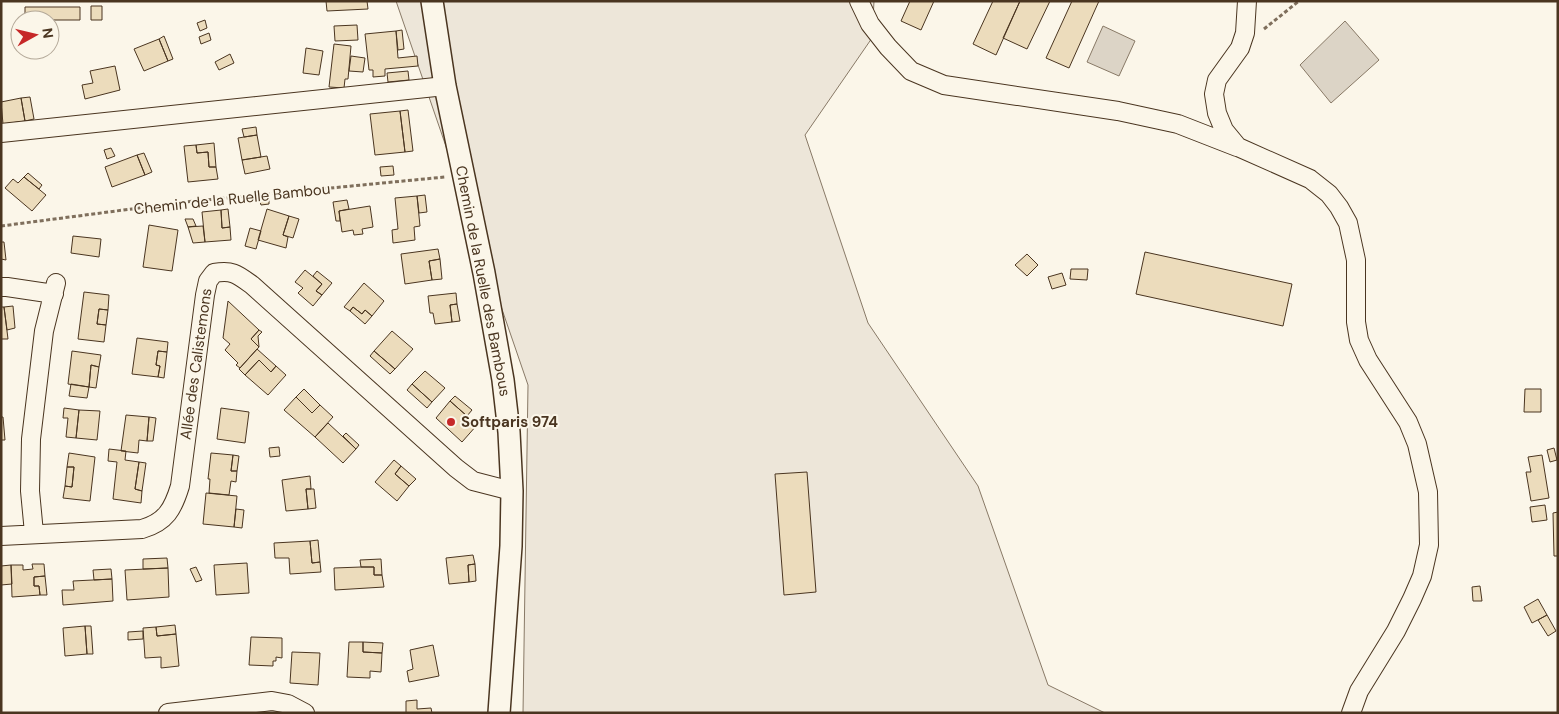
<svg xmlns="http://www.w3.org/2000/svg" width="1559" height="714" viewBox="0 0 1559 714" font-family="'DM Sans',sans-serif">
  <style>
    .green { fill: #ede6d9; stroke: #887966 }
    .water { fill: #dcd4c6; stroke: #887966 }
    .building { fill: #ecdcbc; stroke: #4a3520 }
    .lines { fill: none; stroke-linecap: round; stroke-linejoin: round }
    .minor-casing { stroke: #4a3520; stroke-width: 20 }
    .tertiary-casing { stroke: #4a3520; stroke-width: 24 }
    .path { stroke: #7f6f5c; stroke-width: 3; stroke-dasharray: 4 2.5; stroke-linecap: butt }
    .minor { stroke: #fbf6e9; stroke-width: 18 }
    .tertiary { stroke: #fbf6e9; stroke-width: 21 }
    .poi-dot { fill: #c62828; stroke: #fbf6e9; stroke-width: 2 }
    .labels { text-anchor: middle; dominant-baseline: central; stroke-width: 4; stroke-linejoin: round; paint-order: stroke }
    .street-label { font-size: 15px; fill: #4a3520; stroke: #fbf6e9 }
    .poi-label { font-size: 15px; font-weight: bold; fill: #4a3520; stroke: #fbf6e9; text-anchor: start }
  </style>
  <rect width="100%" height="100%" fill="#fbf6e9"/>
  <path class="green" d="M396 1H874L872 38 805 135 868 323 978 486 1048 685 1105 713H523L528 385Z"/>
  <path class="water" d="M1345 21 1379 60 1331 103 1300 65Z
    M1103 26 1135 41 1119 76 1087 62Z"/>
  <path class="building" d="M326 1H367L368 9 327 11Z
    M910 1H934L921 30 901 21Z
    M993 1H1020L996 55 973 44Z
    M1020 1H1050L1027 49 1003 38Z
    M1072 1H1099L1069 68 1046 58Z
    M91 6H102V20H91Z
    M25 7H80V20H25Z
    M205 20 207 28 200 31 197 23Z
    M357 25 358 40 335 41 334 26Z
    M402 30 404 49 398 50 396 31Z
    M396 31 398 58 417 56 418 66 385 69V76L373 77V70H369L365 34Z
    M209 33 211 40 201 44 199 37Z
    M164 36 173 59 168 61 159 39Z
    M159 39 168 61 144 71 134 49Z
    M334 44 351 46 348 79H345L344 88 329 87Z
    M306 48 323 51 319 75 303 73Z
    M230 54 234 63 219 70 215 62Z
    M351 56 365 58 363 72 349 71Z
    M115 66 120 90 85 99 82 85 93 83 90 71Z
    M408 71 409 80 388 82 387 73Z
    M30 97 34 119 25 121 21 98Z
    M21 98 25 121 3 124 1 102Z
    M408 110 413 151 405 152 400 111Z
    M400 111 405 152 375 155 370 114Z
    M256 127 257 135 244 137 242 129Z
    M257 135 261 157 242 160 238 138Z
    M214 143 216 167H209L208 152 197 153 196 145Z
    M196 145 197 153 208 152 209 167H216L218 179 188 182 184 146Z
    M111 148 115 156 107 159 104 150Z
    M144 153 152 172 145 175 137 155Z
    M137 155 145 175 112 187 105 167Z
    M267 156 270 169 245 174 242 160Z
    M393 166 394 175 381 176 380 167Z
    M28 173 42 185 39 189 24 177Z
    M24 177 46 195 32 211 5 188 13 179 18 183Z
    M425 195 427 212 419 213 417 196Z
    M417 196 420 226 414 227 415 240 393 243 392 230 398 229 395 198Z
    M269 197V204L261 205 259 198Z
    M347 200 349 209 339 211 340 221H336L333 202Z
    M370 206 373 227 362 229 363 234 354 235 353 230 342 232 339 211Z
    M228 209 230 227 222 228 221 210Z
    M267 209 289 216 283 235 288 237 286 248 258 240Z
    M221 210 222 228 230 227 231 240 205 242 202 212Z
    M289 216 299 219 293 238 283 235Z
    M185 219H193L196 226 188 227Z
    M149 225 178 230 172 271 143 267Z
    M203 226 205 242 193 243 188 227Z
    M250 228 261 231 256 249 245 246Z
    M73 236 101 239 99 257 71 253Z
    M1 242H4L6 260 1 259Z
    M438 249 440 259 429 261 432 280 405 284 401 254Z
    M1145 252 1292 284 1283 326 1136 294Z
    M1027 254 1038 265 1027 276 1015 265Z
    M440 259 442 279 432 280 429 261Z
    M1071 269H1088L1087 280 1070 279Z
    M305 270 322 284 316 291 322 295 313 306 298 293 303 288 295 282Z
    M317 271 332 283 322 295 316 291 322 284 313 276Z
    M1062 273 1066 285 1052 289 1048 277Z
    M364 283 384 301 372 316 365 310 362 314 353 307 350 311 344 307Z
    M84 292 109 295 108 310 99 309 97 324 106 325 104 342 78 339Z
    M456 293 457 304 450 305 452 322 435 324 433 313H430L428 296Z
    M228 301 259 330 251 339 259 347 240 368 236 365 238 363 225 350 230 344 223 338Z
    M457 304 460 321 452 322 450 305Z
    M13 306 15 328 7 330 4 307Z
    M1 307H4L8 339H1Z
    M353 307 362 314 365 310 372 316 365 324 350 311Z
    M99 309 108 310 106 325 97 324Z
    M259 330 262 332 258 336 259 347 251 339Z
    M392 331 413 349 395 369 374 351Z
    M137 338 168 342 167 352 158 351 156 365 160 366 158 377 132 374Z
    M257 349 276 366 271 372 259 360 245 375 239 369Z
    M72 351 101 355 99 367 91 365 89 387 68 384Z
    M158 351 167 352 164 378 158 377 160 366 156 365Z
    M374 351 395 369 390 374 370 356Z
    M259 360 271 372 276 366 286 375 268 395 245 375Z
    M91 365 99 367 96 388 89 387Z
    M425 371 445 388 432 402 412 384Z
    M71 384 89 387 87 398 69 396Z
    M412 384 432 402 427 408 407 390Z
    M304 389 320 405 312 413 296 397Z
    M1525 389H1541V412H1524Z
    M455 396 472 410 467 416 450 401Z
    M296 397 312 413 320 405 333 417 315 437 284 410Z
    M450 401 477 425 462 442 436 418Z
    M64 408 79 410 76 438 66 437 68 418H63Z
    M221 408 249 412 245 443 217 439Z
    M79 410 100 411 97 440 76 438Z
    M126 415 149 417 147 441 139 440 138 453 121 451Z
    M1 417H3L5 440H1Z
    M149 417 156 418 153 441H147Z
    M328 423 356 449 343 463 315 437Z
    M346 433 359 445 356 449 343 436Z
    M279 447 280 456 270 457 269 448Z
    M1554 448 1557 460 1550 462 1547 450Z
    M109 449 126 451 125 460 139 462 135 489 142 491 141 503 113 499 117 462 108 461Z
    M69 453 95 457 90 501 63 498 65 486 72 487 74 467H67Z
    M211 453 233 455 231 471H237L236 482 231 481 229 495 209 493 210 479H208Z
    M233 455 239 456 237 471H231Z
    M1542 455 1549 498 1531 501 1526 472H1531L1528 457Z
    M394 460 401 466 395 474 409 486 397 501 375 482Z
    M139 462 146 463 142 491 135 489Z
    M401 466 416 479 409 486 395 474Z
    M67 467H74L72 487 65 486Z
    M807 472 816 592 784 595 775 474Z
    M310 476 311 489H306L308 509 286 511 282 480Z
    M306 489H314L316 508 308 509Z
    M206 493 237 496 234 527 203 524Z
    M1545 505 1547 520 1532 522 1530 507Z
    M236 509 244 510 242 528 234 527Z
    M1558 512V556H1554L1553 513Z
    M318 540 320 562 312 563 310 541Z
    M310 541 312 563 320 562 321 572 290 574 289 558H275L274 543Z
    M473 555 475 564 468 565 469 582 449 584 446 558Z
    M167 558 168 568 143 569V559Z
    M381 559 382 575H374V567H361L360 560Z
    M247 563 249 593 216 595 214 565Z
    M32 564H44L45 576 34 577V586H39L40 595 12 597 11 565H23V570L33 569Z
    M475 564 476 581 469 582 468 565Z
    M11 565 12 584 1 585V566Z
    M196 567 202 580 196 582 190 569Z
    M361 567H374V575H382L384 587 335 590 334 568Z
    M168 568 169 597 127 600 125 570Z
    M111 569 112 579 94 580 93 570Z
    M45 576 47 595H40L39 586H34V577Z
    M112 579 113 601 63 605 62 590H74L73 581Z
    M1480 586 1482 601H1473L1472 587Z
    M1538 599 1547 615 1532 623 1524 607Z
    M1547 615 1556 631 1548 636 1538 620Z
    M175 625 176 634 157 636 156 627Z
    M85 626H91L93 654H87Z
    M85 626 87 654 65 656 63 628Z
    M156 627 157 636 176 634 179 666 161 668V657L145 658 143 628Z
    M143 631V639L128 640V632Z
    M251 637 282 638V658L276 657V661H273V666L249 665Z
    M349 642H363V652L382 653 381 672 370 671V678L347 677Z
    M363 642 383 643 382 653 363 652Z
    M433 645 439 676 409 682 407 671 413 669 410 650Z
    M292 652 320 653 318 685 290 683Z
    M417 700V709L431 708 432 713H406V701Z"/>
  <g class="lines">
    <defs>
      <path id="minor" d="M859 1 870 24 888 47 911 71 944 85 1118 111 1178 124 1237 147
        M1247 1 1245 33 1240 48 1217 80 1214 94 1217 113 1224 130 1238 147 1310 179 1329 194 1339 207 1348 223 1356 260V322L1359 340 1368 360 1408 422 1417 444 1428 492 1429 545 1422 576 1412 599 1396 631 1359 691 1351 713
        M1 133 445 86
        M1 287H7L54 294
        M34 533 30 491 31 439 44 331 56 283
        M1 536 142 529C166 522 173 509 180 486L205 295 208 281 214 273C233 270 237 274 252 285L456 468 473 481 512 491
        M168 713 272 701 288 704 305 713"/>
      <path id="tertiary" d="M432 1 445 86 484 273 503 380 509 432 512 491 511 546 499 713"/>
    </defs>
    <use href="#minor" class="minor-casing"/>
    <use href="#tertiary" class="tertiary-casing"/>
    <path class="path" d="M1264 29 1299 1
      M1 226 185 202 445 177"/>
    <use href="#minor" class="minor"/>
    <use href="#tertiary" class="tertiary"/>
  </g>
  <circle class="poi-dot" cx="451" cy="422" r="5"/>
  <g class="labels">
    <g class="street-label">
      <text transform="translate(232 199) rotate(-6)">Chemin de la Ruelle Bambou</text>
      <text transform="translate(483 281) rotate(79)">Chemin de la Ruelle des Bambous</text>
      <text transform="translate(196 364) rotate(-82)">Allée des Calistemons</text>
    </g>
    <g class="poi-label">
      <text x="461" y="422">Softparis 974</text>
    </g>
  </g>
  <rect width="1559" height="714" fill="none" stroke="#4a3520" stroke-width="5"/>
  <g transform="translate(35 35) rotate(82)"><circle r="24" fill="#fbf6e9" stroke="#b4a999"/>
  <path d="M0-4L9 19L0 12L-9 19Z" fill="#c62828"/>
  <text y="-8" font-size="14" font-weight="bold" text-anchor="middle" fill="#4a3520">N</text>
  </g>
</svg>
